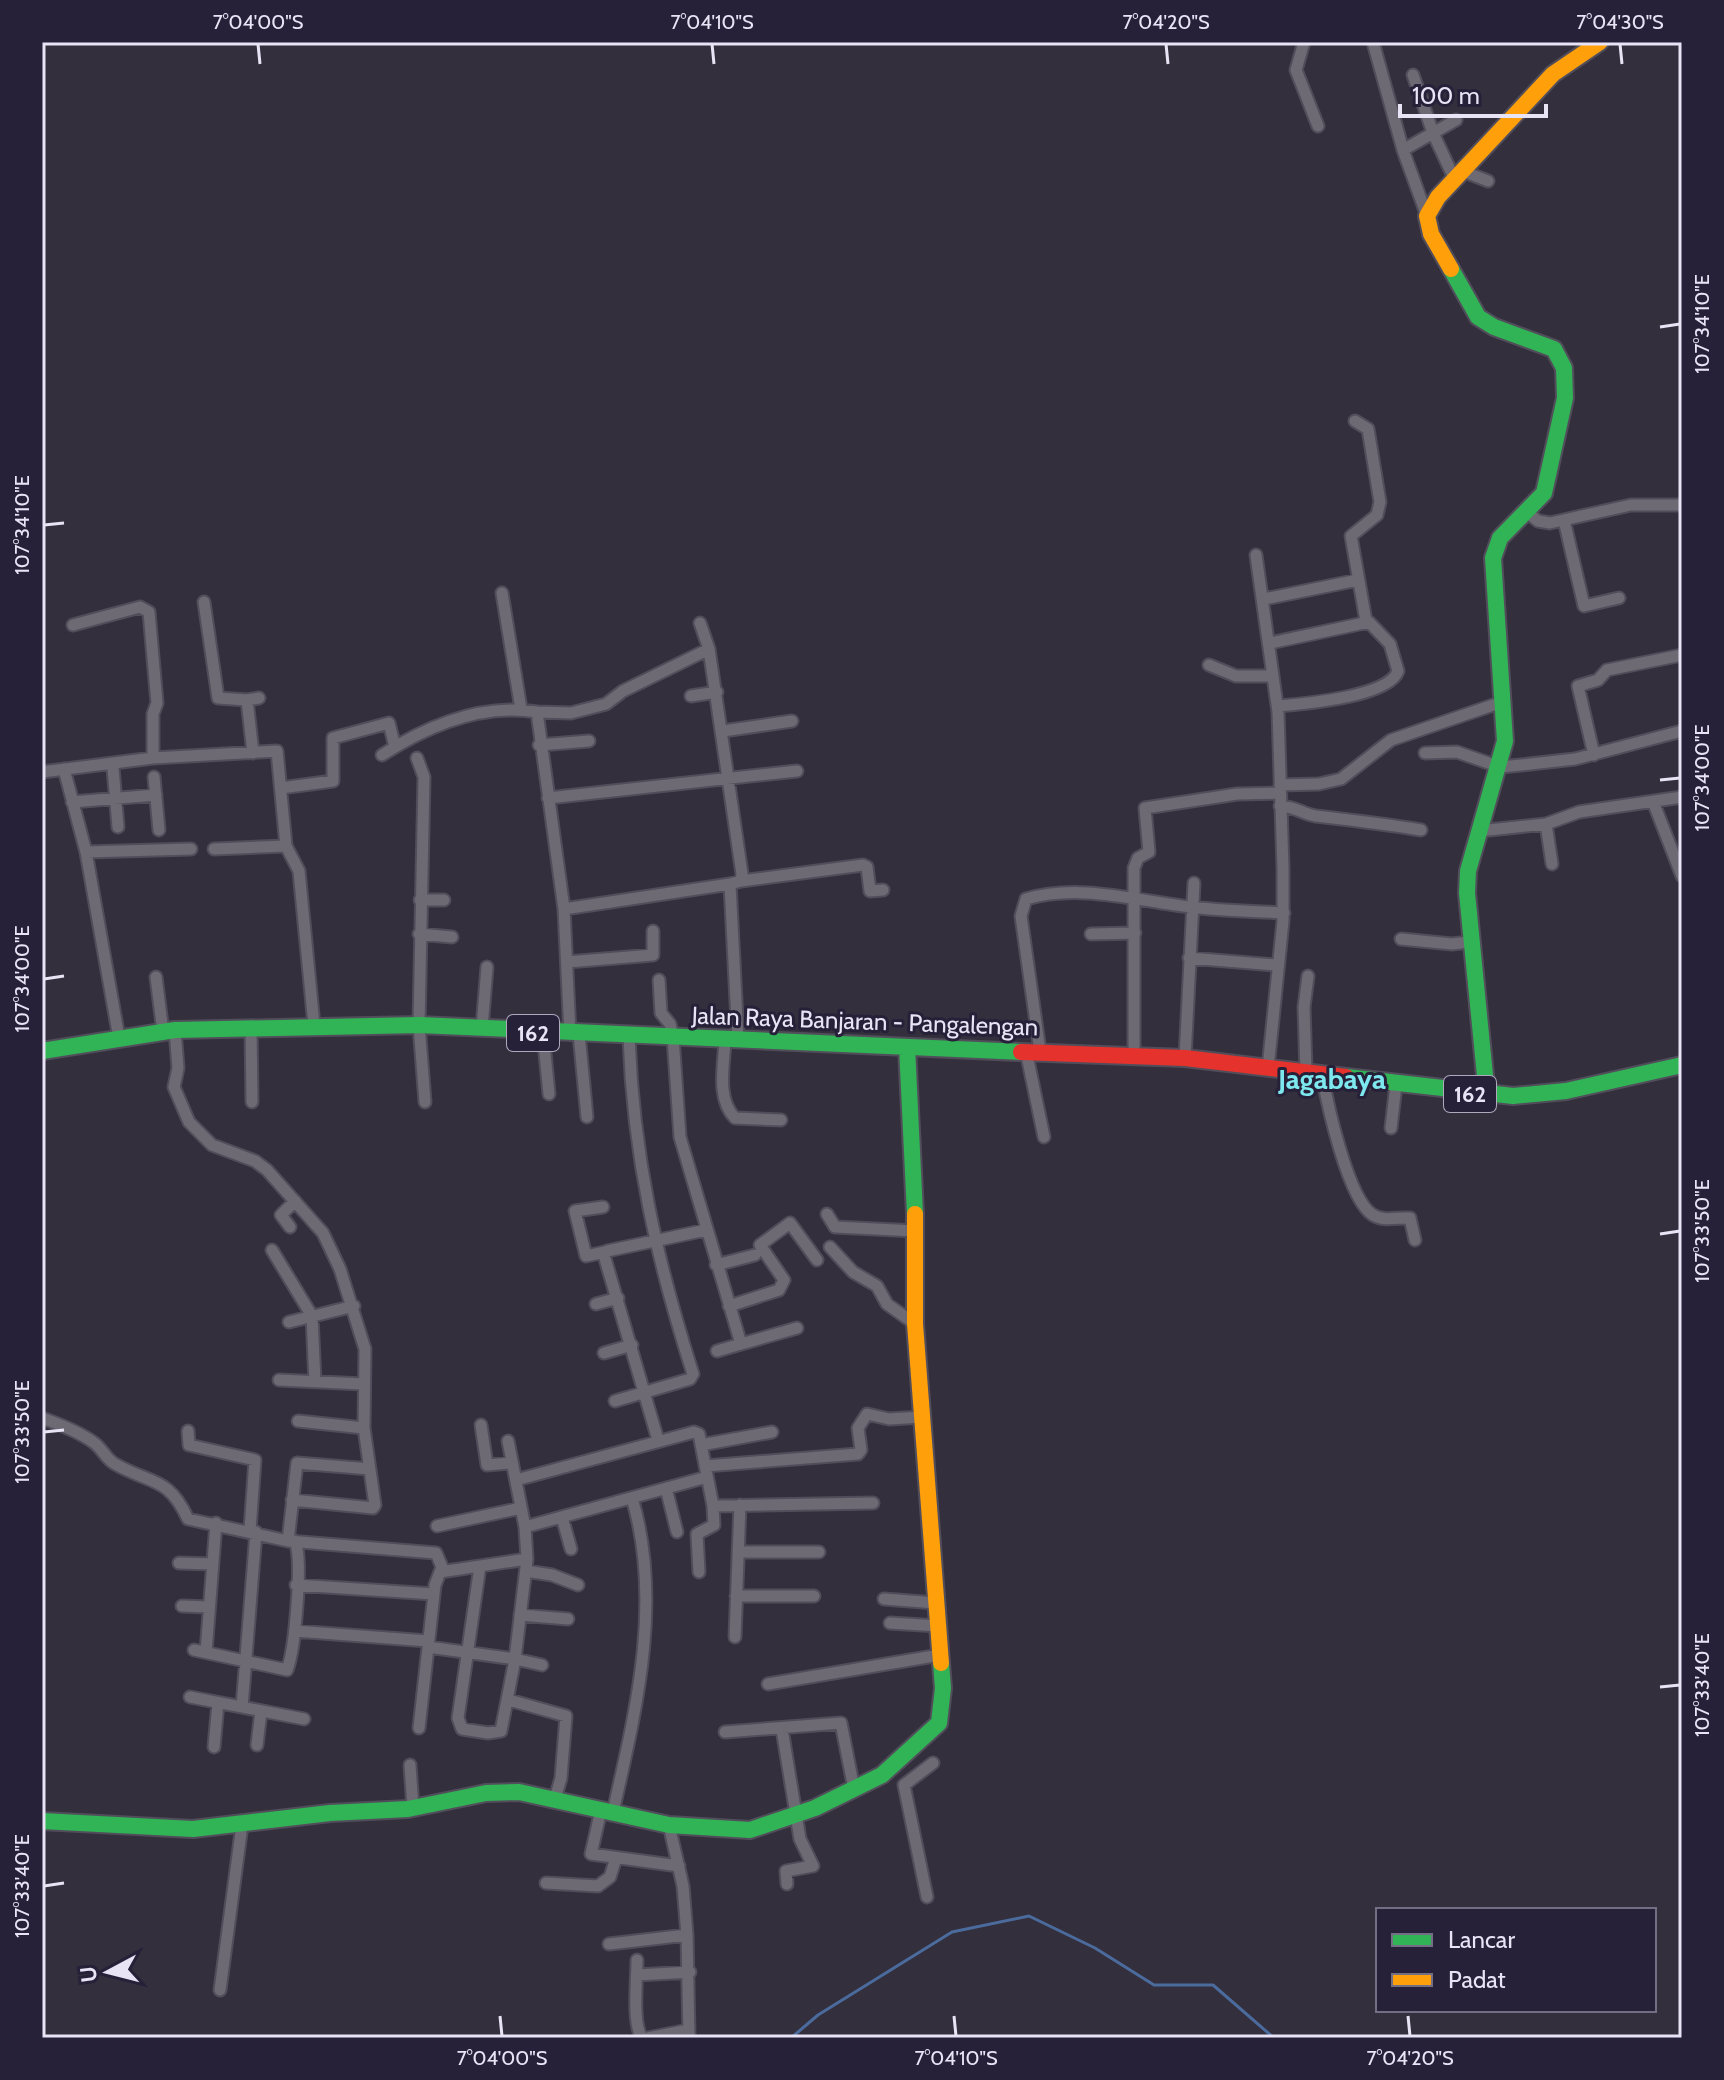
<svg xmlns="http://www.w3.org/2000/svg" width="1724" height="2080" viewBox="0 0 1724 2080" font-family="Cabin,sans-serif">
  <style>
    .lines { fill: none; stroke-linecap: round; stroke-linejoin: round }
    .stream { stroke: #4b6b9d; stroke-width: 3 }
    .street-casing { stroke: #514d5a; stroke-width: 15 }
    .fast-casing { stroke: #514d5a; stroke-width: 20 }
    .slow-casing { stroke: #514d5a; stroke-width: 20 }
    .jam-casing { stroke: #514d5a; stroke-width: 20 }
    .street { stroke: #6d6a74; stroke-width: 11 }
    .fast { stroke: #30b455; stroke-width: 16 }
    .slow { stroke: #ff9f0a; stroke-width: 16 }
    .jam { stroke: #e5322d; stroke-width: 16 }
    .ticks { fill: none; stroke: #e8e4f5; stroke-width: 3 }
    .labels { text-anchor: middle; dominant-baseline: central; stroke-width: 6; stroke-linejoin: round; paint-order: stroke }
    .shield { fill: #272039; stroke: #aea9bd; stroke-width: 2 }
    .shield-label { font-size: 22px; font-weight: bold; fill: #e8e4f5 }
    .street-label { font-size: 24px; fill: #e8e4f5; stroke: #272039 }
    .quarter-label { font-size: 28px; font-weight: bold; fill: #7de9ef; stroke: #272039 }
    .neatline { fill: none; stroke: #e8e4f5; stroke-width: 3 }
    .ticks-label { font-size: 20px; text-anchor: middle; fill: #e8e4f5 }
  </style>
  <rect width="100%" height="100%" fill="#332f3d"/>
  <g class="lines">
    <path class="stream" d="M791 2038 818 2015 952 1932 1029 1916 1095 1948 1154 1985H1213L1274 2038"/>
    <defs>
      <path id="street" d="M1304 42 1296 70 1318 126
        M1373 42 1403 150 1433 133 1413 75
        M1403 150 1427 216
        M1460 170 1488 181
        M1454 178 1433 133 1456 120
        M1355 421 1368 429 1380 502 1377 515 1351 536 1366 621
        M1527 512 1538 521 1550 523 1631 505H1682
        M1564 520 1584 606 1619 598
        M1256 555 1278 712 1283 868V921L1268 1068
        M502 593 521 709
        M1264 599 1358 580
        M204 602 218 698 247 700
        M73 625 140 607 149 612 157 703 153 714V758
        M1270 643 1369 622 1390 644 1398 671C1389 697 1303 704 1278 706
        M709 649 742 874 741 881 730 884 738 1040
        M1209 665 1236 676H1273
        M691 696 717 692
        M723 731 792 721
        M539 745 589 741
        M253 753 247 700 259 698
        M1425 753 1457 752 1500 767 1521 765 1575 759 1682 731
        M382 755C427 726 482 703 537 712
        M1594 755 1578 686 1598 680 1607 670 1682 655
        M417 758 424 777 419 1025 425 1102
        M113 768 118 827
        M64 769 86 852 119 1038
        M42 772 153 758 277 751 286 846 214 849
        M154 777 159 830
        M1280 785 1319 784 1341 779 1391 740 1502 702
        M281 788 333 781V738L389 723 395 747
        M548 798 797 771
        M72 802 156 795
        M1654 804 1682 876
        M1280 806C1294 806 1303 814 1316 816 1351 820 1386 824 1421 830
        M1546 824 1552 864
        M1479 831 1546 824 1579 812 1682 797
        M286 846 299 871 314 1025
        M86 852 191 849
        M741 881 863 865 867 867 870 891 883 890
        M420 900H444
        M564 909 730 884
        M419 934 452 937
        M1091 934 1135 933
        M1401 939 1452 944 1470 942
        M1189 958 1276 965
        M567 962 653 955V931
        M156 977 163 1032
        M659 980 661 1013 670 1024 673 1037 680 1137 741 1344 797 1328
        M251 1027 252 1102
        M482 1028 487 967
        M175 1030 178 1068 174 1087 189 1122 212 1145 255 1161 267 1170 323 1233 340 1269 365 1349 364 1428 375 1505 373 1508 292 1500
        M543 1033 549 1094
        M570 1034 564 909 537 712 571 713 606 704 623 691 709 649 700 623
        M579 1034 587 1117
        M725 1040C724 1065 716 1099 735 1118L781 1120
        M1026 1051 1044 1137
        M1040 1051 1021 916 1026 899C1080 883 1137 901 1191 907 1222 911 1253 911 1284 913
        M1134 1055V868L1138 858 1149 852 1145 808 1237 794 1280 793
        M1185 1058 1194 883
        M1306 1071 1304 1007 1308 976
        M1322 1073C1327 1103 1348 1200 1373 1215 1385 1222 1398 1217 1410 1218L1415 1240
        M1391 1128 1396 1085
        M603 1207 575 1211 586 1256 605 1252
        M827 1214 835 1227 916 1231
        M290 1227 281 1215 295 1201
        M830 1247 853 1272 877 1286 887 1304 915 1324
        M272 1250 312 1316 315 1382
        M716 1265 755 1255
        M596 1304 618 1298
        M729 1306 779 1290 784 1280 760 1245 790 1223 817 1260
        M289 1322 354 1306
        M717 1351 741 1344
        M604 1353 632 1345
        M279 1380 363 1384
        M615 1401 690 1379 693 1374C657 1261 633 1156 629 1037
        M42 1418C59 1424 79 1432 93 1442 102 1448 106 1459 115 1464 152 1485 168 1476 188 1519L288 1541 436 1553 442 1567 435 1585 419 1728
        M298 1421 364 1428
        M481 1425 487 1465 511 1463
        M188 1431 189 1445 255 1460 250 1530
        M658 1440 604 1255 607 1251 706 1230
        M701 1445 772 1432
        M705 1466 858 1454 861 1450 858 1428 867 1414 889 1419 922 1417
        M516 1480 694 1432 699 1434 713 1506 873 1503
        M666 1488 677 1532
        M562 1517 571 1549
        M437 1526 521 1508
        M525 1527 707 1477
        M288 1541 297 1463 370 1469
        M738 1552H819
        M179 1563 213 1564
        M480 1566 458 1718 462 1729 488 1733 501 1731 515 1659 542 1665
        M526 1571 552 1575 578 1585
        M440 1572 527 1559
        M699 1572 697 1534 714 1525 713 1506
        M296 1585 434 1594
        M736 1596H814
        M884 1599 936 1603
        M182 1606 209 1607
        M520 1615 568 1619
        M890 1623 938 1626
        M295 1631 428 1641
        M735 1637 740 1505
        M428 1647 515 1659 527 1559 525 1527 508 1441
        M194 1650 287 1670C295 1650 303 1560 295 1541
        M206 1652 216 1523
        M768 1684 940 1655
        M190 1697 304 1719
        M509 1700 566 1716 561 1778 555 1799
        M242 1707 256 1532
        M782 1729 800 1839 813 1866 786 1871 787 1884
        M725 1732 841 1723 854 1789
        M257 1745 261 1711
        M214 1747 218 1703
        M410 1765 413 1808
        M601 1810 591 1854 679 1866
        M613 1812C636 1710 663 1602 632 1498
        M669 1825 683 1886 687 1935 689 2038
        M546 1883 598 1886 610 1877 616 1858
        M927 1897 904 1785 933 1763
        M609 1944 687 1935
        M637 1960C637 1980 632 2024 642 2038
        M637 1975 690 1972
        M220 1990 242 1825
        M648 2038 688 2030"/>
      <path id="fast" d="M1451 269 1478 317 1494 327 1554 349 1564 368 1565 398 1544 493 1500 538 1493 558 1505 741 1468 871 1467 893 1487 1096
        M907 1047 915 1214
        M42 1051 175 1030 419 1025 1021 1052
        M1346 1077 1513 1096 1566 1091 1682 1065
        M42 1821 193 1829 330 1813 408 1809 486 1793 519 1792 669 1825 750 1830 815 1808 882 1775 939 1723 943 1688 941 1663"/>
      <path id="slow" d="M1451 269 1431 234 1427 216 1438 197 1553 74 1600 42
        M915 1214V1324L941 1663"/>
      <path id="jam" d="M1021 1052 1185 1058 1346 1077"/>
    </defs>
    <use href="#street" class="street-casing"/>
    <use href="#fast" class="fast-casing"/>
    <use href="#slow" class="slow-casing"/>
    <use href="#jam" class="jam-casing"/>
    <use href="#street" class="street"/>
    <use href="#fast" class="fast"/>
    <use href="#slow" class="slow"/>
    <use href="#jam" class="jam"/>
  </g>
  <path class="ticks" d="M258 44 260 64M712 44 714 64M1166 44 1168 64M1620 44 1622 64M1660 327 1680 324M44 525 64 523M1660 780 1680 778M44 979 64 976M1660 1234 1680 1231M44 1432 64 1430M1660 1687 1680 1685M44 1886 64 1883M500 2016 502 2036M954 2016 956 2036M1408 2016 1410 2036"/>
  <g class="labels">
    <g class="shield">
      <rect x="507" y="1015" width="52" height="36" rx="6"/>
      <rect x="1444" y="1076" width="52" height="36" rx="6"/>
    </g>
    <g class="shield-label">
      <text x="533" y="1033">162</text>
      <text x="1470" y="1094">162</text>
    </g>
    <g class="street-label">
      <text transform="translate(865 1021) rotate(2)">Jalan Raya Banjaran - Pangalengan</text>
    </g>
    <g class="quarter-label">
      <text x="1332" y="1079">Jagabaya</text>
    </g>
  </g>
  <rect width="1724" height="2080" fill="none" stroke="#272039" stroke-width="88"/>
  <rect x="1376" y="1908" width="280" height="104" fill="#272039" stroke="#746e84" stroke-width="2"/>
  <rect x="1392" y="1934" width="40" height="12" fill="#30b455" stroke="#746e84" stroke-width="2"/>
  <text x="1448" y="1948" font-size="24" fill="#e8e4f5">Lancar</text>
  <rect x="1392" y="1974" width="40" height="12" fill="#ff9f0a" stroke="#746e84" stroke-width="2"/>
  <text x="1448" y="1988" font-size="24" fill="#e8e4f5">Padat</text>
  <g transform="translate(108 1972) rotate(263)" stroke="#272039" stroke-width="6" paint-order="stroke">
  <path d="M0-6L14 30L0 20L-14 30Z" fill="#e8e4f5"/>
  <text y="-12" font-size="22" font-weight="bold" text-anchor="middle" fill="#e8e4f5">U</text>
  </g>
  <path d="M1400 104v12h146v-12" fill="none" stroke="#e8e4f5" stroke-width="4"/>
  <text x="1412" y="104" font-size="24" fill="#e8e4f5" stroke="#272039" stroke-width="6" paint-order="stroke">100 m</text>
  <rect x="44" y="44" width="1636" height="1992" class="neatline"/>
  <g class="ticks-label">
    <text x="258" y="29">7°04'00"S</text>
    <text x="712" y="29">7°04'10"S</text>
    <text x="1166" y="29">7°04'20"S</text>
    <text x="1620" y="29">7°04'30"S</text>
    <text transform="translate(1702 324) rotate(-90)" y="7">107°34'10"E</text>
    <text transform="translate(22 525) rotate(-90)" y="7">107°34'10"E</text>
    <text transform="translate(1702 778) rotate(-90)" y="7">107°34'00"E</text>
    <text transform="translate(22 979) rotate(-90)" y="7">107°34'00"E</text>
    <text transform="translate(1702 1231) rotate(-90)" y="7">107°33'50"E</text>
    <text transform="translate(22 1432) rotate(-90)" y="7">107°33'50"E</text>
    <text transform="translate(1702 1685) rotate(-90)" y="7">107°33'40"E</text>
    <text transform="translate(22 1886) rotate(-90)" y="7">107°33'40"E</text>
    <text x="502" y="2065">7°04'00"S</text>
    <text x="956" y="2065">7°04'10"S</text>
    <text x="1410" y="2065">7°04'20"S</text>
  </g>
</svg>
